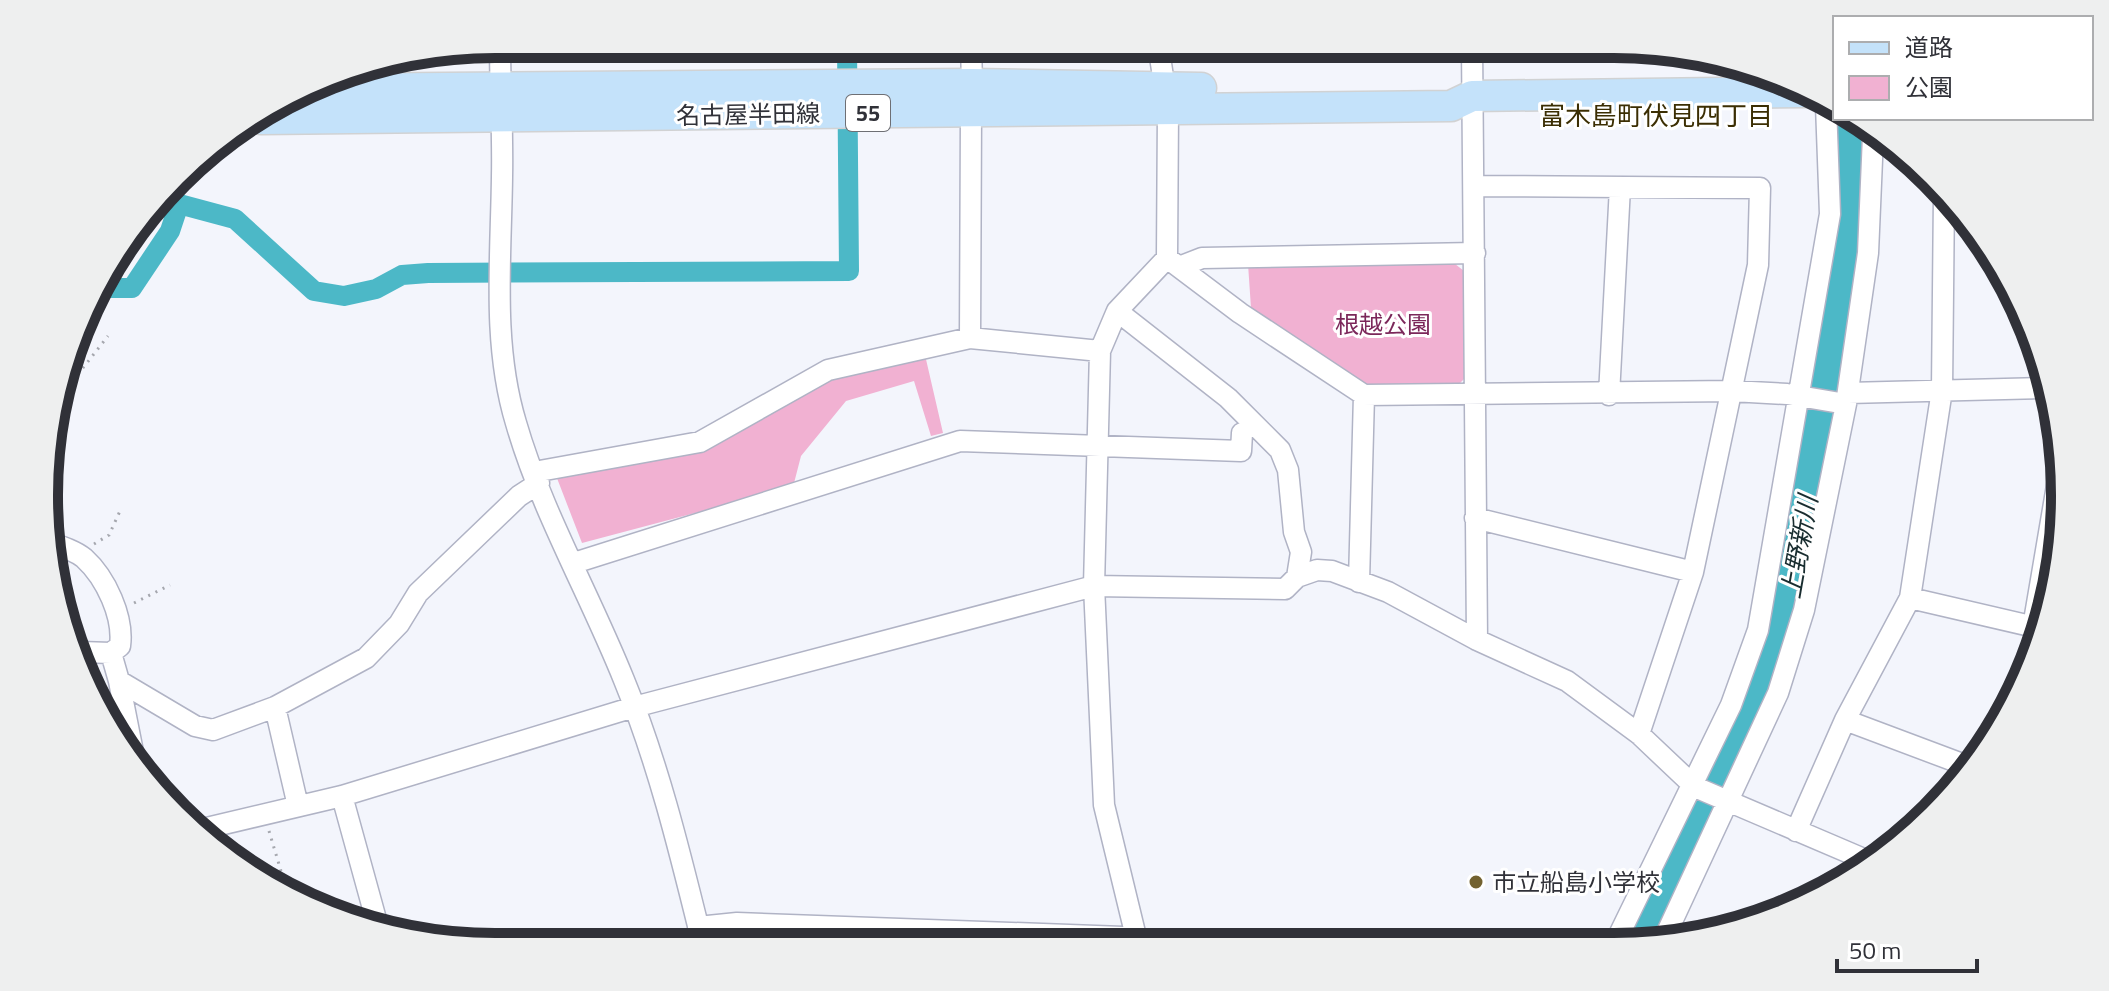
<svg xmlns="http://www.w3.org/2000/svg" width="2109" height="991" viewBox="0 0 2109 991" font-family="'Titillium Web','Noto Sans JP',sans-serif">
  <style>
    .green { fill: #f1b1d2 }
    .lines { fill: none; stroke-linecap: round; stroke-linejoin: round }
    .canal { stroke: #4cb8c7; stroke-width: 20 }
    .river { stroke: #4cb8c7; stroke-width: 34 }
    .minor-casing { stroke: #b0b3c5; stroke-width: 23 }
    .primary-casing { stroke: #d1d2d3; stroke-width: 33 }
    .path { stroke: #a5a7ae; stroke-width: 3; stroke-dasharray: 2 6; stroke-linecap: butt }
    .minor { stroke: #fff; stroke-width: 20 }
    .primary { stroke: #c4e2fa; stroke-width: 30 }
    .poi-dot { fill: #736230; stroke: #fff; stroke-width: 3 }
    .labels { text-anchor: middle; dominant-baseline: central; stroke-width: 6; stroke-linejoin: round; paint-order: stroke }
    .shield { fill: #fff; stroke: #6e6f74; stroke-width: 2 }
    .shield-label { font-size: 22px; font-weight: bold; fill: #303138 }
    .street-label { font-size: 24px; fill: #303138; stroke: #fff }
    .park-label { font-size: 24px; fill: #7b275a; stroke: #fff }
    .poi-label { font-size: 24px; fill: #303138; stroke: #fff; text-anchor: start }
    .neighbourhood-label { font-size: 26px; fill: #3b2e03; stroke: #fff }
    .water-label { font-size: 26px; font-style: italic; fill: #192d30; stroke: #fff }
    .rim { fill: none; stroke: #303138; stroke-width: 10 }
  </style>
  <rect width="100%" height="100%" fill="#f3f5fc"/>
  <path class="green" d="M1450 260 1464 271 1465 378 1458 385 1364 386 1251 308 1248 264Z
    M925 355 943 433 931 436 914 381 846 401 801 456 793 487 582 543 555 473 701 447 834 375Z"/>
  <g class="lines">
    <path class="canal" d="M98 288H132L170 231 179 204 235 219 314 291 344 296 376 289 402 275 428 273 849 271 847 44"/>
    <path class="river" d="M1637 943 1764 676 1787 617 1842 294 1852 191 1849 121"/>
    <defs>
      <path id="minor" d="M500 44C500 89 503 132 502 177 501 259 492 344 516 423 541 510 590 595 624 680 659 765 681 857 703 946
        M971 44 972 84
        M1472 44 1477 640
        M1475 186 1760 188 1758 265 1693 572 1639 734
        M1167 258 1240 313 1364 395 1359 582
        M1179 267 1202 258 1475 253
        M1117 311 1228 398 1280 450 1288 470 1294 532 1301 552 1297 577
        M970 338 971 113
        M1100 351 1094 586 1104 805 1138 945
        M1848 393 2044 388
        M1364 395 1732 391 1787 394 1846 404 1868 253 1873 136
        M1609 395 1620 187
        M534 472 700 442 828 370 970 338 1100 351 1117 311 1167 258 1168 109 1158 44
        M1475 518 1693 572
        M48 542C60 546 74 550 84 558 106 578 124 617 120 646L111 653
        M574 563 960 441 1241 451 1242 433
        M1910 598 2039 628
        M2036 643 2033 627 2060 468
        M81 652 111 653 119 681 195 726 213 730 275 707 366 658 399 624 418 593 519 496 539 483
        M119 681 134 757
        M275 707 298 806
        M1845 720 1973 768
        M342 796 377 923
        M194 831 342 796 634 707 1094 586 1285 589 1297 577 1317 570 1332 571 1388 592 1477 640 1567 681 1639 734 1695 787 1873 863
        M1796 831 1845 720 1910 598 1942 390 1944 194
        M698 927 737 923 1123 937 1136 934
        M1615 943 1731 705 1758 630 1830 214 1826 105
        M1662 943 1778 693 1804 610 1846 404"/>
      <path id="primary" d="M314 89 972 84 1201 88
        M261 119 1451 106 1472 96 1806 92"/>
    </defs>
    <use href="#minor" class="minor-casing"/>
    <use href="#primary" class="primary-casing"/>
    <path class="path" d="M63 381 79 373 108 336
      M94 544 109 535 120 511
      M134 603 170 585
      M269 831 281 871 297 897"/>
    <use href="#minor" class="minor"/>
    <use href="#primary" class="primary"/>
  </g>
  <circle class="poi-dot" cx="1476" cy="882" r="8"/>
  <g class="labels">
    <rect class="shield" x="846" y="95" width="44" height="36" rx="6"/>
    <g class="shield-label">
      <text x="868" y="113">55</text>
    </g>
    <g class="street-label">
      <text transform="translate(748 114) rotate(-1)">名古屋半田線</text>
    </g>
    <g class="park-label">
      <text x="1383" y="324">根越公園</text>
    </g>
    <g class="poi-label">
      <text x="1492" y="882">市立船島小学校</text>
    </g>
    <g class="neighbourhood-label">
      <text x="1656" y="115">富木島町伏見四丁目</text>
    </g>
    <g class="water-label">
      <text transform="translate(1799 547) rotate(-80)">上野新川</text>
    </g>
  </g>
  <path d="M0 0H2109V991H0ZM495 58H1614A437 437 0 0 1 2051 495V496A437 437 0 0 1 1614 933H495A437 437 0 0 1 58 496V495A437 437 0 0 1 495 58Z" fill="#eeefef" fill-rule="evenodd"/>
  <path class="rim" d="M495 58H1614A437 437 0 0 1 2051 495V496A437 437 0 0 1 1614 933H495A437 437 0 0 1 58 496V495A437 437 0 0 1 495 58Z"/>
  <rect x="1833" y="16" width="260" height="104" fill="#ffffff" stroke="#acadaf" stroke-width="2"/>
  <rect x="1849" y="42" width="40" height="12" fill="#c4e2fa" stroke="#acadaf" stroke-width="2"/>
  <text x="1905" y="56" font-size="24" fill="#303138">道路</text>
  <rect x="1849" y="76" width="40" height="24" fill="#f1b1d2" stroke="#acadaf" stroke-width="2"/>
  <text x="1905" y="96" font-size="24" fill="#303138">公園</text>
  <path d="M1837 959v12h140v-12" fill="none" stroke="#303138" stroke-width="4"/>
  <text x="1849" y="959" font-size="24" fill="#303138" stroke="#ffffff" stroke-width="6" paint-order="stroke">50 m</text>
</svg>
